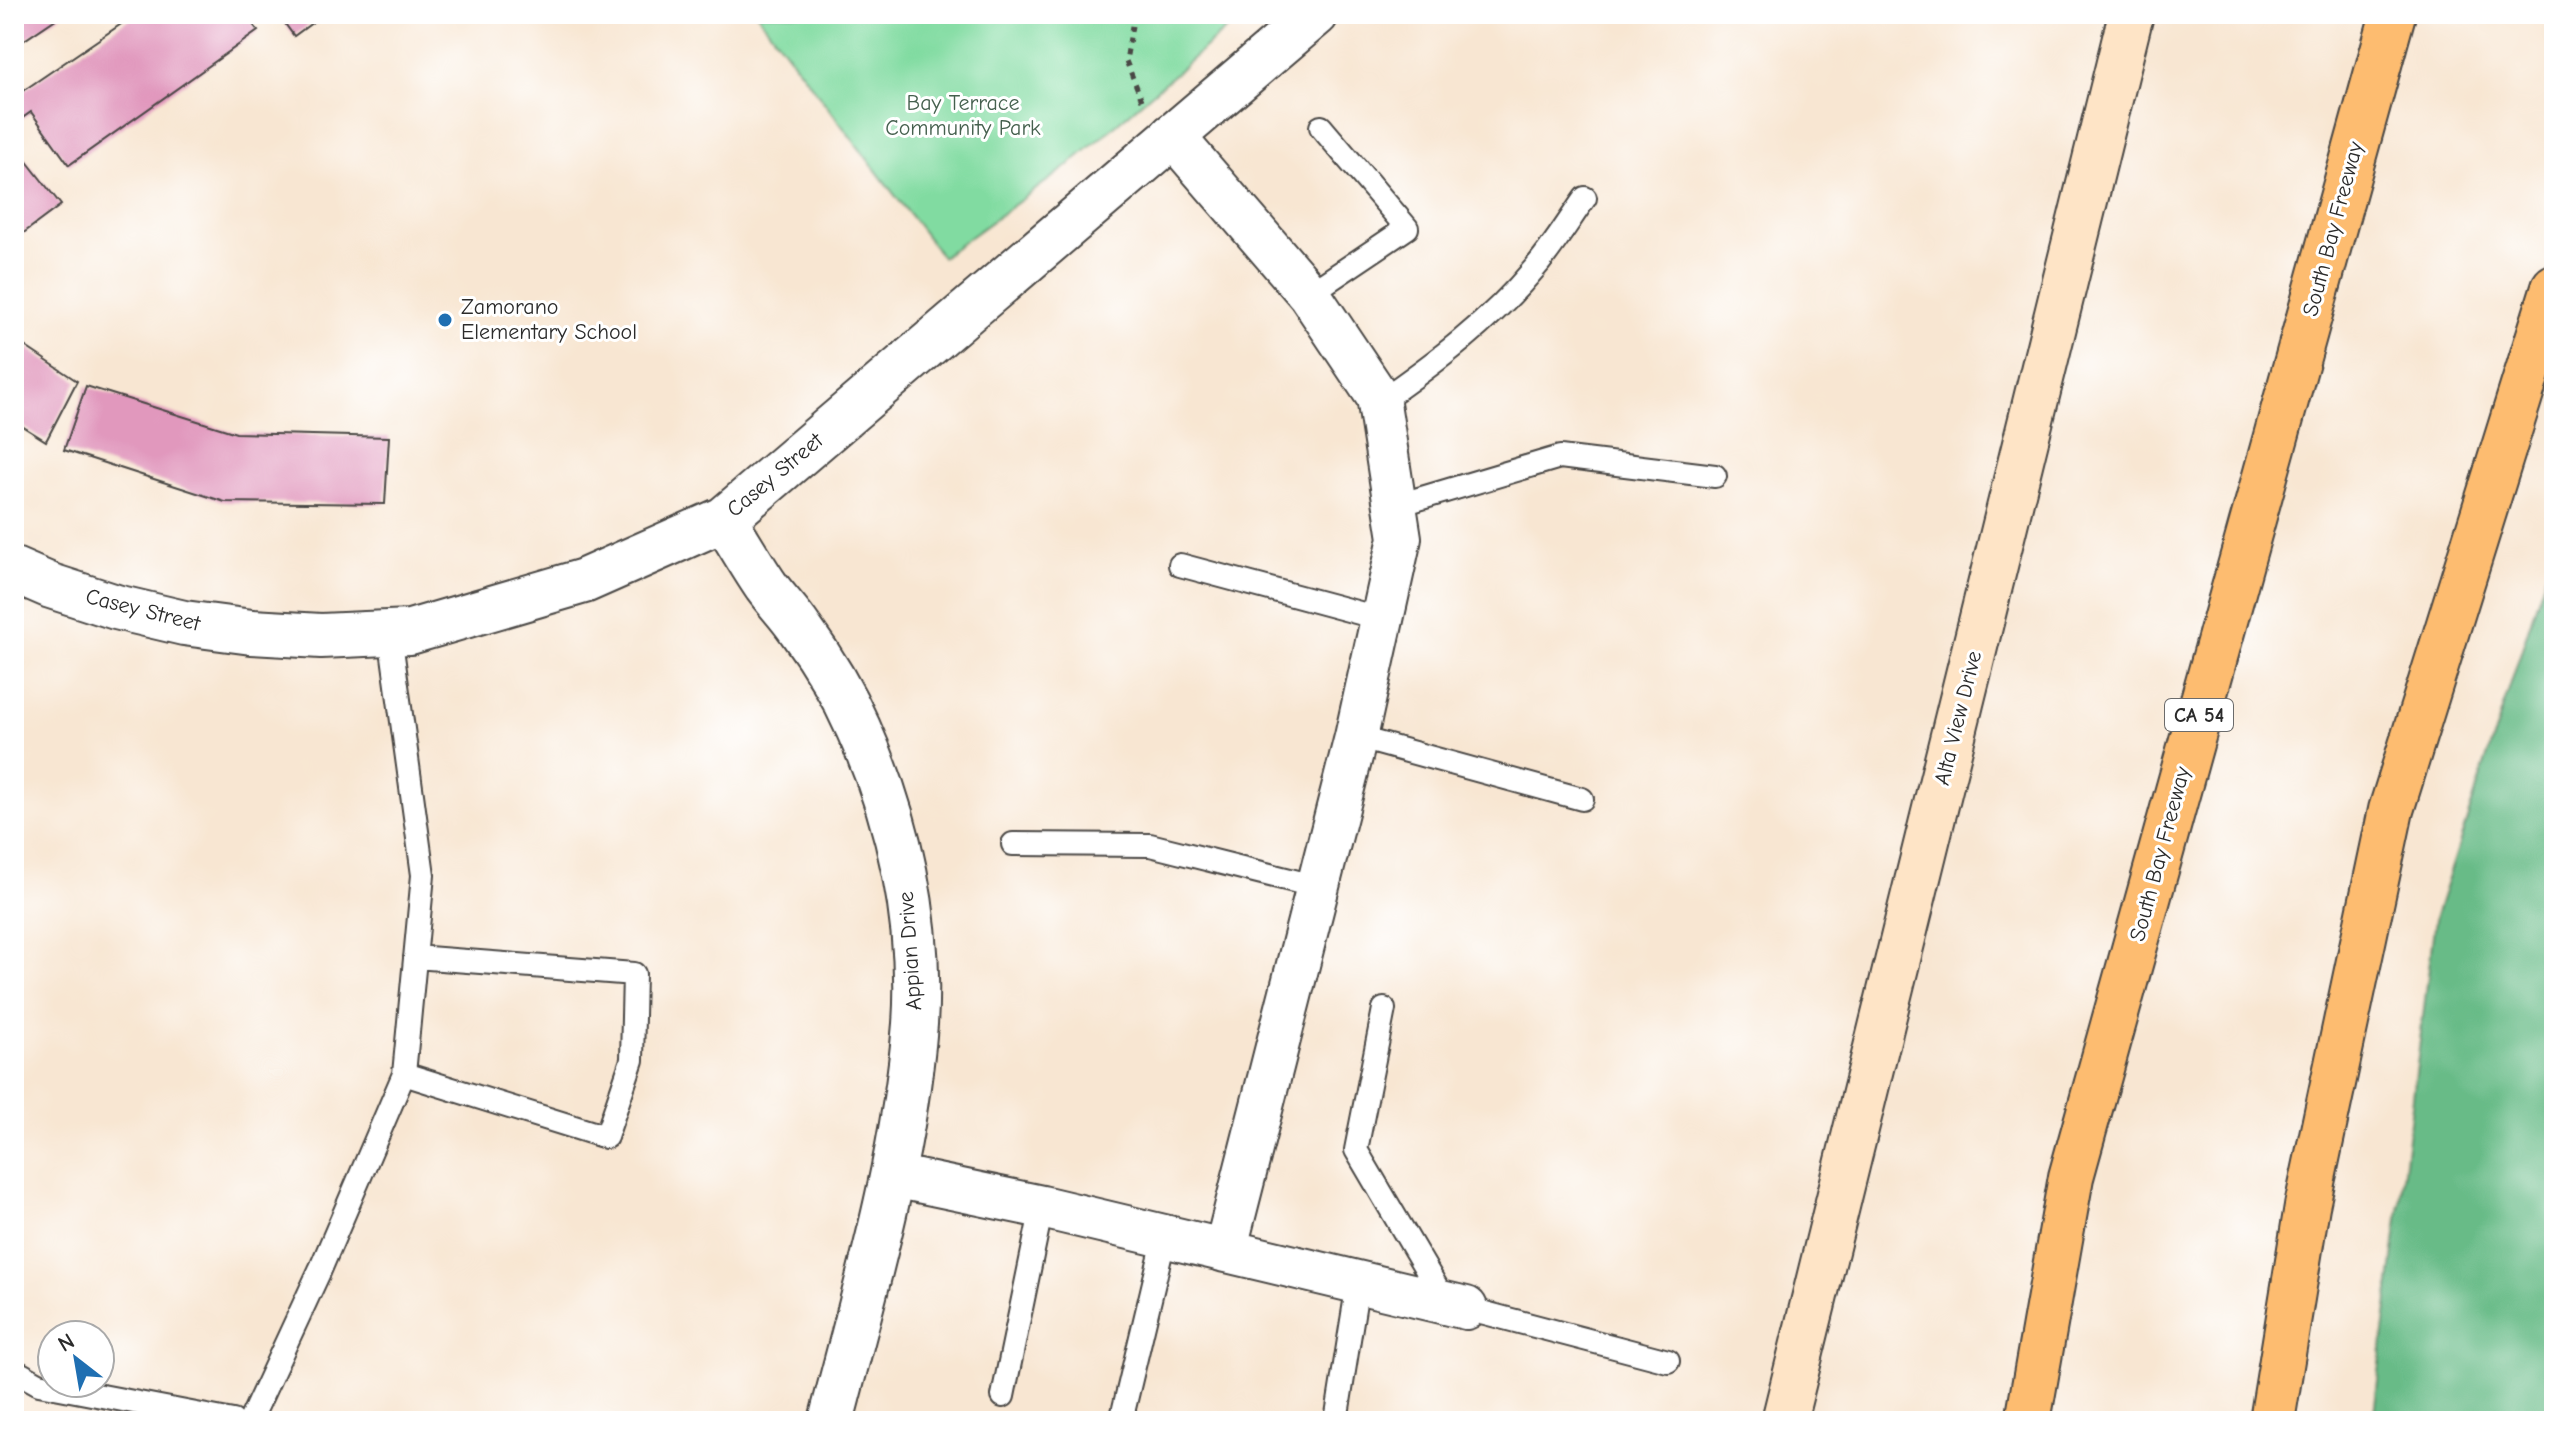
<svg xmlns="http://www.w3.org/2000/svg" width="2568" height="1435" viewBox="0 0 2568 1435" font-family="'Comic Neue',sans-serif">
  <style>
    .green { fill: #81dba1; stroke: #568366; stroke-width: 2 }
    .forest { fill: #68bb87; stroke: #4a7359; stroke-width: 2 }
    .building { fill: #e198bd }
    .lines { fill: none; stroke-linecap: round; stroke-linejoin: round }
    .service-casing { stroke: #4a4744; stroke-width: 26 }
    .minor-casing { stroke: #4a4744; stroke-width: 46 }
    .tertiary-casing { stroke: #4a4744; stroke-width: 48 }
    .secondary-casing { stroke: #4a4744; stroke-width: 48 }
    .motorway-casing { stroke: #4a4744; stroke-width: 48 }
    .path { stroke: #4a4744; stroke-width: 5; stroke-dasharray: 6 6; stroke-linecap: butt }
    .service { stroke: #fff; stroke-width: 22 }
    .minor { stroke: #fff; stroke-width: 42 }
    .tertiary { stroke: #fff; stroke-width: 44 }
    .secondary { stroke: #fee4c6; stroke-width: 44 }
    .motorway { stroke: #fdbc70; stroke-width: 44 }
    .poi-dot { fill: #1f6fb2; stroke: #fff; stroke-width: 3 }
    .labels { text-anchor: middle; dominant-baseline: central; stroke-width: 6; stroke-linejoin: round; paint-order: stroke }
    .shield { fill: #fff; stroke: #6b6b6b; stroke-width: 2 }
    .shield-label { font-size: 20px; font-weight: bold; fill: #2b2b2b }
    .park-label { font-size: 22px; fill: #45604e; stroke: #fff }
    .street-label { font-size: 22px; fill: #2b2b2b; stroke: #fff }
    .poi-label { font-size: 22px; fill: #2b2b2b; stroke: #fff; text-anchor: start }
  </style>
  <rect width="100%" height="100%" fill="#fff"/>
  <filter id="ink" filterUnits="userSpaceOnUse"><feTurbulence type="fractalNoise" baseFrequency=".0125" numOctaves="2"/><feDisplacementMap in="SourceGraphic" scale="16" xChannelSelector="R" yChannelSelector="G"/><feConvolveMatrix kernelMatrix="1 2 1 2 8 2 1 2 1" color-interpolation-filters="sRGB"/></filter>
  <filter id="wash" filterUnits="userSpaceOnUse"><feTurbulence type="fractalNoise" baseFrequency=".006" numOctaves="4" result="noise"/><feDisplacementMap in="SourceGraphic" scale="32" xChannelSelector="R" yChannelSelector="G"/><feGaussianBlur stdDeviation="1.8" result="paint"/><feColorMatrix in="noise" values="0 0 0 0 0 0 0 0 0 0 0 0 0 0 0 0 0 1.4 0 .05"/><feComposite in="paint" operator="in"/></filter>
  <g filter="url(#wash)">
    <rect width="100%" height="100%" fill="#f8e6d2"/>
    <path class="green" d="M757 14H1244L1068 166 942 257Z"/>
    <path class="forest" d="M2554 549V1421H2373L2435 919Z"/>
    <g id="blocks">
      <path class="building" d="M14 14H63L14 47Z
        M136 14H245L258 31 69 165 31 112 14 124V97Z
        M278 14H324L294 36Z
        M14 145 61 205 14 240Z
        M14 339 77 381 46 441 14 421Z
        M86 386 236 433 389 437 385 504 225 502 64 450Z"/>
    </g>
  </g>
  <g filter="url(#ink)">
    <use href="#blocks" fill-opacity="0" stroke="#4a4744" stroke-width="2"/>
    <g class="lines">
      <defs>
        <path id="service" d="M1309 294 1407 228 1321 127
          M1379 402C1435 363 1490 322 1534 269 1553 247 1568 222 1585 198
          M1395 506 1560 457 1715 476
          M1180 565 1382 619
          M1356 737 1582 799
          M1013 844 1150 845 1318 887
          M1384 1009 1356 1150 1446 1303
          M404 1074 606 1137 632 1060 634 974 415 957
          M1466 1308 1668 1361
          M14 1370 39 1384 233 1421
          M1003 1396 1042 1207
          M250 1421 320 1270 404 1074 423 875 390 634
          M1121 1421 1165 1236
          M1336 1421 1358 1283"/>
        <path id="minor" d="M1172 135 1309 294 1378 397 1400 538 1356 737 1225 1251
          M894 1176 1042 1207 1466 1308"/>
        <path id="tertiary" d="M724 519C738 541 751 564 766 586 777 601 790 614 800 629 822 659 843 694 858 728 899 818 922 924 915 1024 904 1159 865 1290 831 1421
          M14 570 51 586 116 607 184 623 252 632 321 636 410 632 584 581 724 519 1316 14"/>
        <path id="secondary" d="M1784 1421 2131 14"/>
        <path id="motorway" d="M2028 1421 2071 1177 2393 14
          M2272 1421 2307 1206 2391 810 2554 287"/>
      </defs>
      <use href="#service" class="service-casing"/>
      <use href="#minor" class="minor-casing"/>
      <use href="#tertiary" class="tertiary-casing"/>
      <use href="#secondary" class="secondary-casing"/>
      <use href="#motorway" class="motorway-casing"/>
      <path class="path" d="M1134 14 1126 61 1144 105"/>
      <use href="#service" class="service"/>
      <use href="#minor" class="minor"/>
      <use href="#tertiary" class="tertiary"/>
      <use href="#secondary" class="secondary"/>
      <use href="#motorway" class="motorway"/>
    </g>
  </g>
  <circle class="poi-dot" cx="445" cy="320" r="8"/>
  <g class="labels">
    <rect class="shield" x="2165" y="699" width="68" height="32" rx="6"/>
    <g class="shield-label">
      <text x="2199" y="715">CA 54</text>
    </g>
    <g class="park-label">
      <text x="963" y="103">Bay Terrace<tspan x="963" dy="25">Community Park</tspan></text>
    </g>
    <g class="street-label">
      <text transform="translate(2333 229) rotate(-75)">South Bay Freeway</text>
      <text transform="translate(775 475) rotate(-40)">Casey Street</text>
      <text transform="translate(143 610) rotate(14)">Casey Street</text>
      <text transform="translate(1958 718) rotate(-76)">Alta View Drive</text>
      <text transform="translate(2160 854) rotate(-75)">South Bay Freeway</text>
      <text transform="translate(910 951) rotate(-94)">Appian Drive</text>
    </g>
    <g class="poi-label">
      <text x="461" y="307">Zamorano<tspan x="461" dy="25">Elementary School</tspan></text>
    </g>
  </g>
  <rect width="2568" height="1435" fill="none" stroke="#fff" stroke-width="48"/>
  <g transform="translate(76 1359) rotate(329)"><circle r="38" fill="#ffffff" stroke="#aaaaaa" stroke-width="2"/>
  <path d="M0-6L14 30L0 20L-14 30Z" fill="#1f6fb2"/>
  <text y="-12" font-size="22" font-weight="bold" text-anchor="middle" fill="#2b2b2b">N</text>
  </g>
</svg>
